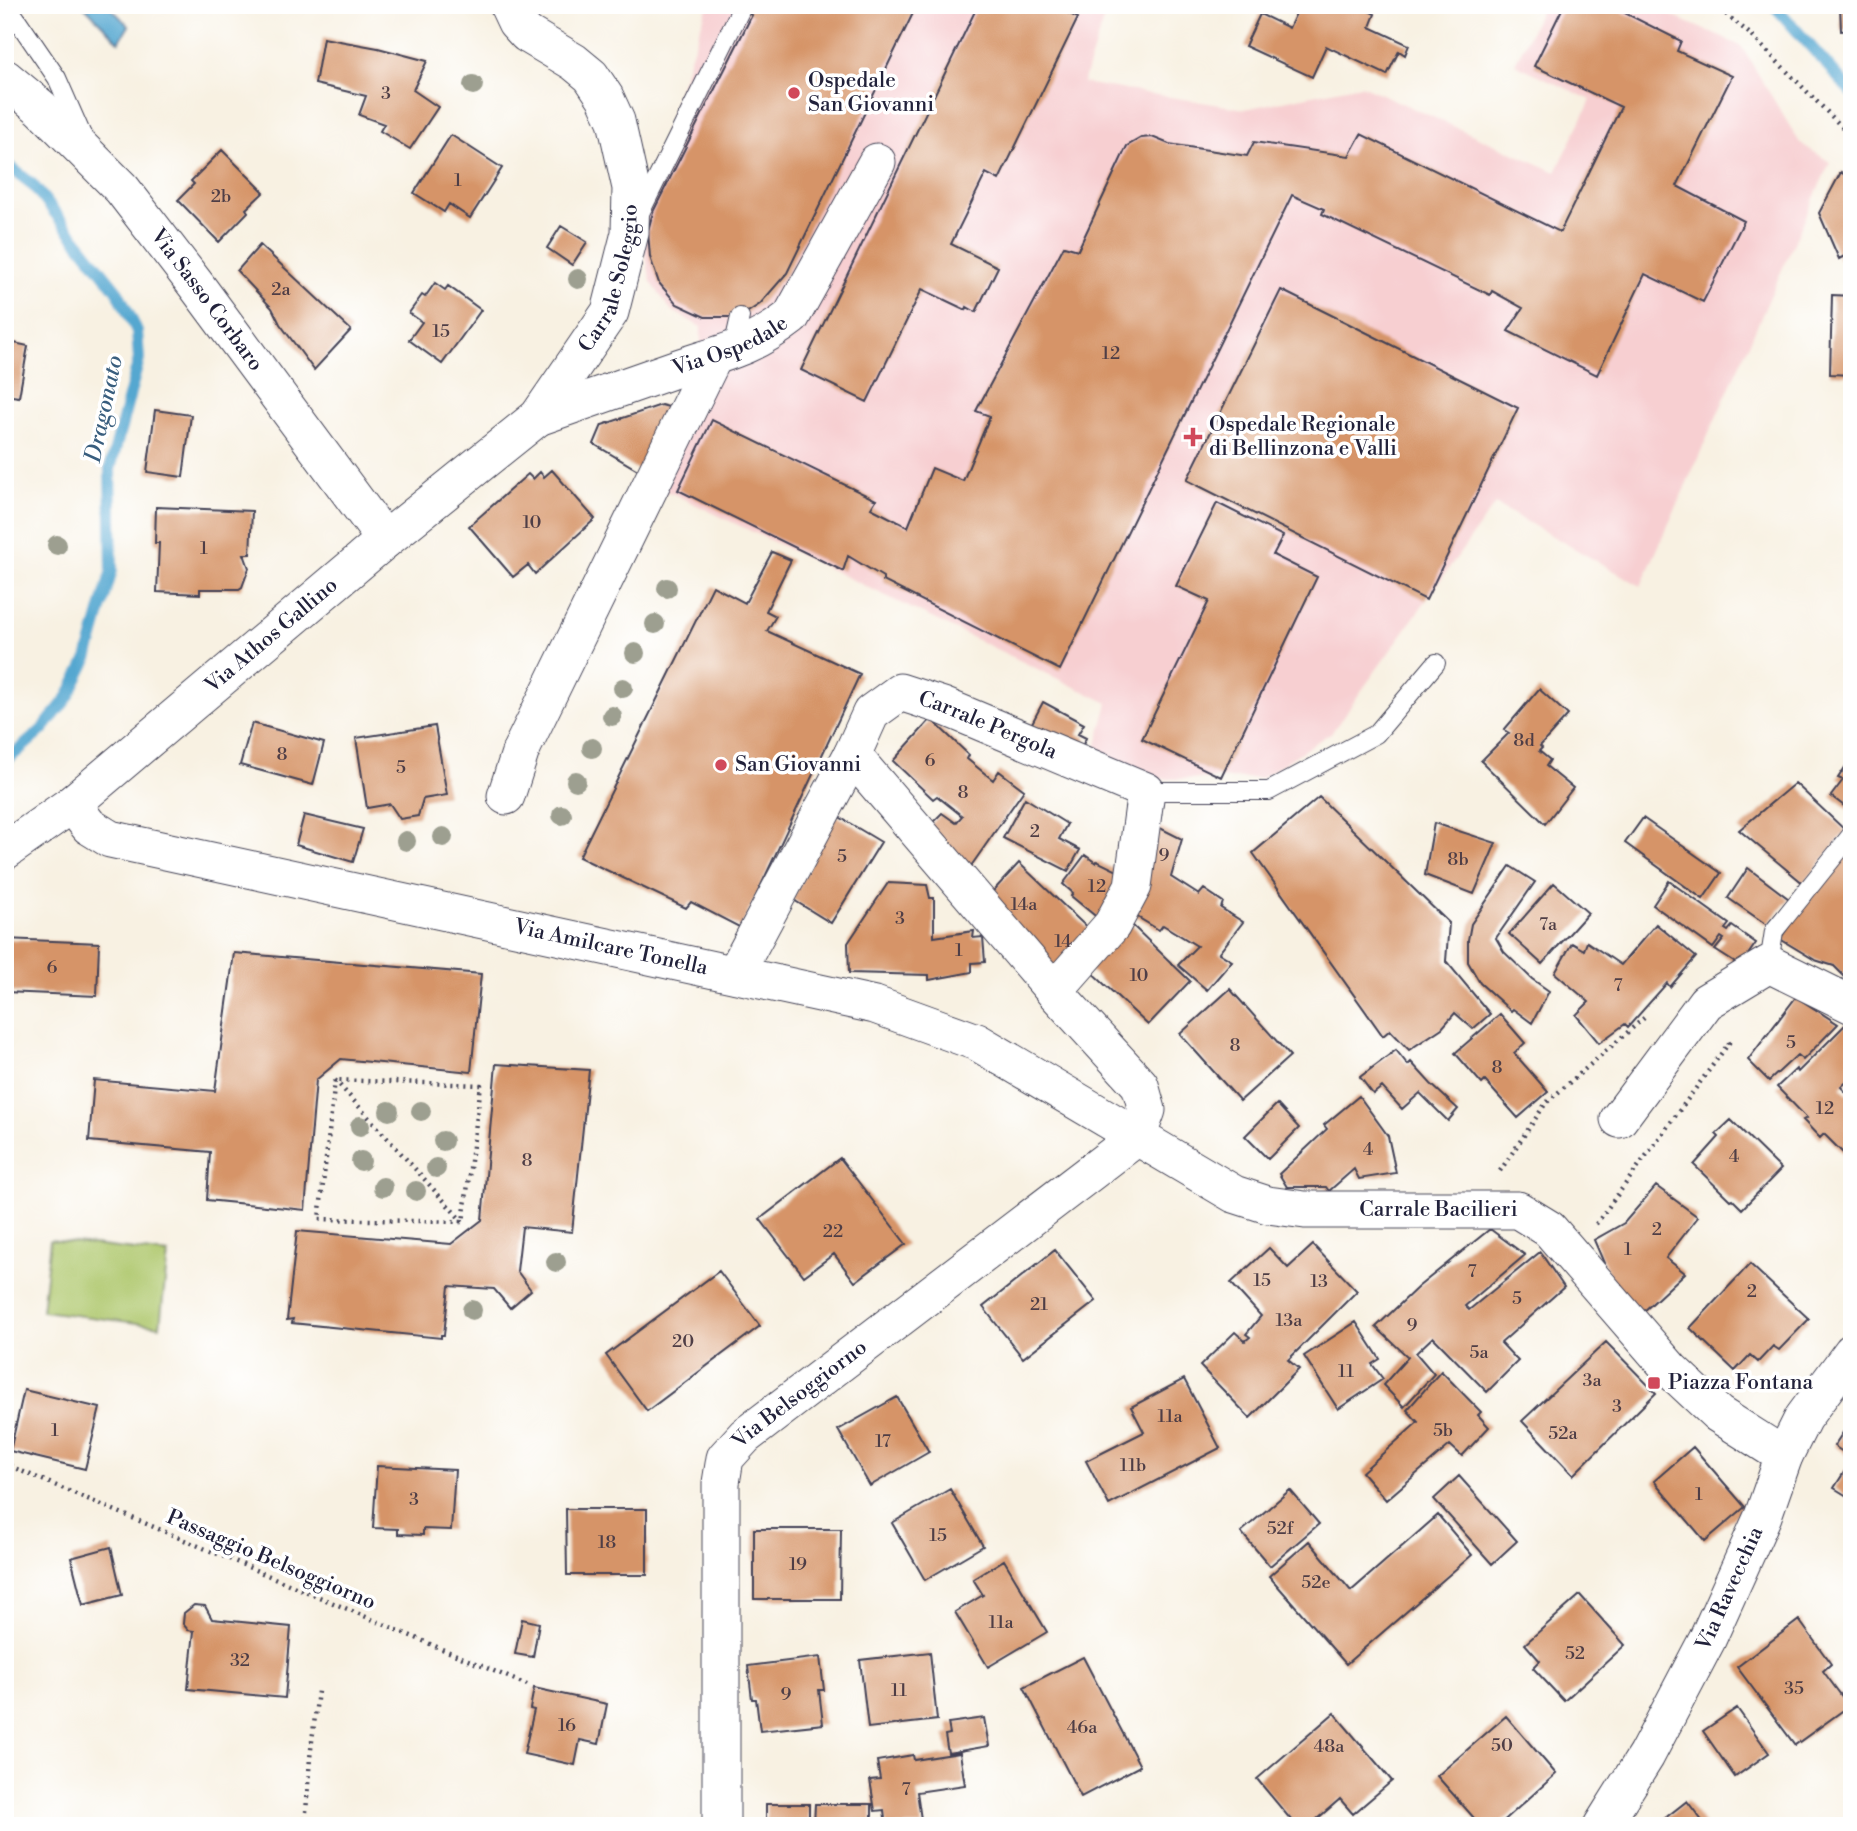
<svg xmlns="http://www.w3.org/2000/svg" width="1857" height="1831" viewBox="0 0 1857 1831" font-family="'Libre Bodoni',serif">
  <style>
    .built { fill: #f7cfd1 }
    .green { fill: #aec76c; stroke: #687454; stroke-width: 2 }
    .water { fill: #55a7d0; stroke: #3c6486; stroke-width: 2 }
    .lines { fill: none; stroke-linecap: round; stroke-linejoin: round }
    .stream { stroke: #55a7d0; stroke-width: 12 }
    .building { fill: #d69468 }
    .lane-casing { stroke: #424154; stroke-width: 20 }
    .street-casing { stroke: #424154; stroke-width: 39 }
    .path { stroke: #424154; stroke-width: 4.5; stroke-dasharray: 2 5; stroke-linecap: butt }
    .lane { stroke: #fff; stroke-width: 18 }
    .street { stroke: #fff; stroke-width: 37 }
    .tree { fill: #9d9f90 }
    .poi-dot { fill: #d1495b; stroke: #fff; stroke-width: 2.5 }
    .labels { text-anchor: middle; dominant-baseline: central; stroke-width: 7; stroke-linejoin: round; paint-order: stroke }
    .number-label { font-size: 18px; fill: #4f3e46 }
    .poi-label { font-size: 21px; fill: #22223b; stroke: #fff; text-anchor: start }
    .street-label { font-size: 21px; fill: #22223b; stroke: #fff }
    .water-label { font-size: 23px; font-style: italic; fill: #395e7e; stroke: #fff }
  </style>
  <rect width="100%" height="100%" fill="#fff"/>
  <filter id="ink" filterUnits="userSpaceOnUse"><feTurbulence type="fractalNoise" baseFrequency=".0143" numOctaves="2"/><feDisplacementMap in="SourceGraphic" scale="14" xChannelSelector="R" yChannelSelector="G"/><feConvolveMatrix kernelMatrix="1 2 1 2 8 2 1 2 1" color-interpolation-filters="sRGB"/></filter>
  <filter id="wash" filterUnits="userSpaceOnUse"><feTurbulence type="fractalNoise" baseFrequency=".00686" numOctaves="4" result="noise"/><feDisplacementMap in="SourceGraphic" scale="28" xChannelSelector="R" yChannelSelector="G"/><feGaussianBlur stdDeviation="1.57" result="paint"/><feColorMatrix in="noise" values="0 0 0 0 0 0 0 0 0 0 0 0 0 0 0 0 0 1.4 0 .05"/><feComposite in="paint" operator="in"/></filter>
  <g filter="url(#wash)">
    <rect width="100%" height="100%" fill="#f8f1e2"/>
    <path class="built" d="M708 5H1108L1083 83 1245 109 1361 85 1556 172 1591 100 1515 64 1543 5H1648L1741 46 1800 143 1830 162 1641 586 1495 504 1332 732 1261 778 1141 779 1093 759 1108 703 674 494 655 488 700 386 701 327 671 310 651 282 643 242V196Z"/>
    <path class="green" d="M50 1240 168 1254 160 1326 42 1311Z"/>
    <path class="water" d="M83 5H108L129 26 119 42Z"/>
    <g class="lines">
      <path class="stream" d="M1774 5 1852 93
        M5 163 32 184 118 292 137 331 139 359 110 469 112 570 87 659 68 697 42 730 5 762"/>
    </g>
    <g id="blocks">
      <path class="building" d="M519 5H559L560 9 521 18Z
        M727 5H917L787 273 760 304 740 317H705L677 304 659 283 650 257 648 231 653 212 752 15Z
        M978 5H1052L1078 18 999 180 986 173 951 244 998 267 976 312 967 307 966 310 922 289 867 402 801 370Z
        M1300 5H1357L1375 14 1370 27 1409 45 1405 55 1399 51 1387 75 1326 46 1312 77 1245 46 1260 14 1289 28Z
        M1564 5H1609L1681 41 1677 51 1732 76 1677 186 1744 221 1703 302 1645 274 1597 375 1508 331 1523 308 1492 291 1490 295 1322 214 1324 209 1292 195 1060 670 883 581V577L848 556 843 571 678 490 712 420 876 500 871 508 908 527 932 468 963 481 990 416 976 411 1064 246 1078 250 1127 146 1141 138 1152 137 1169 144 1247 156 1254 142 1349 156 1361 134 1560 232 1621 107 1534 66Z
        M1840 5H1852V30L1841 31Z
        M323 38 378 48 427 61 413 90 438 107 410 149 380 131 384 124 359 115 366 96 315 84Z
        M451 135 502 168 470 218 449 204 444 212 414 193Z
        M222 150 264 192 246 209 248 212 219 242 178 200 194 184 191 181Z
        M1841 172 1852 181V252L1839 259 1819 213Z
        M561 226 587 242 572 265 547 248Z
        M260 245 351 330 314 370 280 324 272 308 237 271Z
        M435 283 445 290 448 286 481 310 442 364 409 340 422 322 409 313 422 295 425 297Z
        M1281 290 1518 408 1426 600 1187 480Z
        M1832 295 1852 296V375L1830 374Z
        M5 341 28 346 19 397 5 395Z
        M661 405 680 410 648 476 594 444 602 425Z
        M155 410 191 415 183 477 147 472Z
        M552 470 595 519 535 574 528 565 513 577 469 526 528 474 533 479 540 472 544 477Z
        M1217 503 1283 536 1273 555 1317 577 1221 777 1142 739 1209 601 1176 586Z
        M156 507 252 511 250 554H244L249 568 242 587 239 589H200V594L157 592 159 543H155Z
        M772 552 791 560 766 611 776 616 767 631 860 674 741 928 691 902 686 908 579 857 713 586 745 603Z
        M1539 689 1568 715 1540 746 1542 748 1539 751 1550 760 1546 766 1573 788 1545 824 1481 761 1509 733 1504 730Z
        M1043 702 1084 724 1078 734 1086 738 1080 751 1031 725Z
        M931 719 969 755 967 759 993 780 999 771 1024 790 964 876 923 832 942 813 956 823 962 816 937 796 933 799 893 761Z
        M252 723 324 743 313 785 240 765Z
        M435 726 447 795 423 799 418 816 400 819 390 804 367 808 356 738Z
        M1852 757V812L1831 796 1843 780 1838 778Z
        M1795 783 1846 831 1804 884 1739 830Z
        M1319 797 1449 923 1446 961 1490 1014 1473 1029 1455 1013 1442 1028 1409 1050 1390 1030 1383 1036 1253 853Z
        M1025 798 1067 824 1059 839 1080 850 1068 871 1003 838Z
        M304 815 363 829 353 862 296 845Z
        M836 815 881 842 831 923 792 899Z
        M1643 818 1721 873 1703 899 1625 843Z
        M1434 823 1496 843 1474 894 1425 875Z
        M1156 826 1182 839 1171 877 1199 895 1204 889 1223 902 1221 908 1243 922 1219 953 1232 961 1207 990 1178 965 1197 946 1163 925 1159 930 1129 912Z
        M1852 848V912L1847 919 1852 922V984L1834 966 1815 960 1780 939 1811 896Z
        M1085 855 1096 863 1097 861 1132 878 1099 919 1071 896 1073 893 1063 884Z
        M1019 863 1096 936 1061 974 983 902Z
        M1510 866 1535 882 1496 938 1504 952 1532 979 1549 991 1532 1023 1513 1009 1511 1011 1480 983 1468 962V940L1471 924Z
        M1748 868 1789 899 1767 925 1728 898Z
        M1669 881 1729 924 1725 929 1728 931 1732 926 1756 943 1740 966 1715 950 1724 939 1721 937 1713 948 1653 905Z
        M888 883 927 885 930 898H934V937L974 931 973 938 983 937 985 962 972 963V972L929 980V975L849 973 848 943Z
        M1554 883 1588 913 1542 964 1509 934Z
        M1131 924 1190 981 1148 1025 1088 969Z
        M1656 924 1696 957 1670 987 1667 983 1628 1027 1625 1024 1599 1043 1576 1015 1589 1002 1555 973 1572 943 1584 950 1587 942 1621 965Z
        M5 939 99 943 97 996 5 992Z
        M234 953 481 974 471 1072 341 1059 316 1080 305 1210 207 1200 210 1152 89 1141 94 1080 215 1091Z
        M1230 989 1290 1056 1240 1101 1180 1034Z
        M1796 997 1838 1024 1803 1060 1797 1055 1769 1081 1748 1060Z
        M1500 1014 1525 1043 1514 1053 1548 1092 1518 1118 1485 1081 1482 1084 1455 1053Z
        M1852 1018V1077L1841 1087 1852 1099V1162L1824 1134 1820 1138 1803 1120 1807 1118 1777 1087 1796 1069 1798 1072Z
        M1396 1050 1408 1065 1411 1062 1431 1084 1458 1109 1448 1121 1420 1093 1402 1109 1382 1087 1373 1094 1360 1077Z
        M496 1064 589 1070 572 1232 522 1227 517 1271 531 1290 510 1308 494 1289 449 1286 444 1335H441V1338L292 1323 293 1319 287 1320 297 1231 451 1244 482 1220Z
        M5 1066 10 1067 7 1107H5Z
        M1359 1096 1388 1136 1396 1173 1359 1179 1354 1169 1329 1191 1326 1187H1287L1279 1174 1327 1129 1324 1125Z
        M1277 1104 1299 1128 1268 1159 1245 1136Z
        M1731 1120 1781 1169 1742 1209 1732 1199 1730 1200 1694 1165 1719 1137 1716 1134Z
        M840 1158 906 1244 855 1282 834 1254 804 1276 760 1219Z
        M1656 1186 1698 1217 1666 1258 1685 1273 1642 1313 1613 1284 1594 1240 1624 1223Z
        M1490 1229 1525 1255 1465 1306 1469 1310 1540 1252 1564 1287 1501 1343 1518 1361 1487 1392 1433 1337 1416 1353 1434 1374 1404 1407 1383 1385 1408 1357 1376 1327 1418 1287Z
        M1313 1245 1357 1291 1288 1360 1299 1369 1250 1418 1200 1366 1235 1332 1245 1341 1250 1337 1246 1334 1261 1316 1231 1283 1269 1248 1288 1268Z
        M1055 1250 1096 1301 1023 1358 983 1307Z
        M1750 1264 1809 1319 1779 1350 1773 1346 1758 1362 1750 1355 1735 1371 1690 1328Z
        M719 1271 760 1326 647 1411 606 1355Z
        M1356 1322 1380 1359 1372 1364 1383 1379 1338 1409 1304 1356Z
        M1606 1342 1656 1393 1573 1475 1522 1421Z
        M1441 1371 1481 1412 1478 1415 1489 1427 1462 1456 1450 1445 1386 1500 1362 1472 1418 1422 1407 1410Z
        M1184 1379 1220 1448 1109 1505 1086 1461 1144 1432 1131 1407Z
        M24 1390 100 1408 85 1469 10 1451Z
        M897 1397 929 1452 870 1486 838 1430Z
        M1852 1419V1458L1834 1446Z
        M1693 1447 1745 1507 1705 1541 1654 1481Z
        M1852 1460V1499L1834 1488Z
        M377 1466 455 1470 451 1530 423 1529V1535L398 1534V1529L373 1528Z
        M1459 1476 1517 1541 1492 1564 1434 1499Z
        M950 1489 983 1546 925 1580 892 1523Z
        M1290 1490 1319 1524 1270 1566 1241 1532Z
        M566 1509H647V1575H567Z
        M1438 1515 1472 1555 1346 1664 1269 1576 1309 1541 1351 1591Z
        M754 1529H841L840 1599H754Z
        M111 1547 122 1595 83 1605 71 1558Z
        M1004 1560 1047 1632 988 1667 955 1612 983 1595 973 1579Z
        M1580 1595 1625 1645 1564 1701 1533 1668 1540 1661 1525 1644Z
        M194 1605 205 1606 212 1619 291 1627 285 1698 188 1689 194 1631 188 1630 183 1624 184 1613Z
        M522 1619 539 1623 533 1657 515 1654Z
        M1799 1620 1831 1664 1823 1671 1849 1706 1795 1745 1737 1667Z
        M930 1652 937 1720 868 1728 860 1660Z
        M820 1657 824 1690H819L823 1724 760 1731 756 1699H752L748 1666Z
        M1083 1657 1140 1766 1081 1797 1024 1687Z
        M534 1688 607 1704 599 1744 580 1740 575 1765 524 1754 534 1710 530 1709Z
        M1737 1708 1769 1753 1735 1777 1703 1731Z
        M1334 1713 1392 1781 1353 1814 1340 1799 1309 1826H1296L1257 1779Z
        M1506 1716 1556 1774 1498 1826H1481L1437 1776Z
        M984 1718 989 1746 948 1753 945 1735 950 1734 948 1723Z
        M960 1753 965 1785 917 1792 922 1826H886L884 1810 875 1811 870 1780 880 1779 877 1761 913 1755 914 1760Z
        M1687 1801 1706 1826H1655Z
        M766 1804H809V1826H766Z
        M815 1804H872V1826H814Z"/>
    </g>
  </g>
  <g filter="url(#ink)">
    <use href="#blocks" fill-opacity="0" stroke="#424154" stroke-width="2"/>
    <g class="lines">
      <defs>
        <path id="lane" d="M7 5 57 78 82 135
          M639 215 740 11
          M732 352 740 317
          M1146 791H1269L1376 734 1436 663
          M1769 964 1774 931 1852 834"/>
        <g id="street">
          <path id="s1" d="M5 78 41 108 122 189 196 285 385 540"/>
          <path id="s2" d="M538 417C583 401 629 385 675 369 721 353 750 349 791 317L877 162"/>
          <path d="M852 755 1054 991 1140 1085 1147 1110 1137 1137"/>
          <path d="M506 796 521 750 713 358"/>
          <path id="s3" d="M72 804 89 826 110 839 875 1005 977 1042 1234 1194 1268 1205 1305 1210H1518L1549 1229 1671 1370 1718 1414 1784 1456"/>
          <path id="s4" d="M5 851 72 804 385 540 538 417 610 312 630 233 631 188 616 121 605 97 591 76 574 62 527 34 516 22 508 5"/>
          <path id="s5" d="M735 974 852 755 871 713 900 692 943 706 1146 791 1133 886 1112 925 1054 991"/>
          <path d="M1619 1119 1706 1002 1769 964 1852 1005"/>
          <path id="s6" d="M721 1826V1483L725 1458 745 1436 1137 1137"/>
          <path id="s7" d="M1602 1826 1646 1756 1707 1640 1763 1516 1784 1456 1803 1418 1852 1352"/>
        </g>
      </defs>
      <use href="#lane" class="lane-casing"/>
      <use href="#street" class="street-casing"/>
      <path class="path" d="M1715 5 1750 34 1852 137
        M335 1080 463 1222 481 1085 335 1080 319 1219 463 1222
        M1500 1171 1546 1103 1644 1018
        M1596 1224 1729 1043 1727 1039
        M5 1461 12 1467 527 1685
        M305 1826 310 1758 318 1691"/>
      <use href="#lane" class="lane"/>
      <use href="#street" class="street"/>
    </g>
    <g class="tree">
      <circle cx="473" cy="85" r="10"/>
      <circle cx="578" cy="279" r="10"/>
      <circle cx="57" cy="545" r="10"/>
      <circle cx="667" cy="588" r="10"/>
      <circle cx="655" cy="624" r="10"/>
      <circle cx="635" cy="653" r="10"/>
      <circle cx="623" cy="688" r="10"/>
      <circle cx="612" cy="716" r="10"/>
      <circle cx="592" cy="748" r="10"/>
      <circle cx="576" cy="781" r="10"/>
      <circle cx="562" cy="815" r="10"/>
      <circle cx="443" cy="837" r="10"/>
      <circle cx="406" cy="841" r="10"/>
      <circle cx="389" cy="1111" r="10"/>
      <circle cx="421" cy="1111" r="10"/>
      <circle cx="360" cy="1126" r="10"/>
      <circle cx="443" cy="1141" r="10"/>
      <circle cx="361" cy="1161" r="10"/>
      <circle cx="436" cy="1168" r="10"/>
      <circle cx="383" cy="1187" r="10"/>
      <circle cx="416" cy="1191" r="10"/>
      <circle cx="556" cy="1262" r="10"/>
      <circle cx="472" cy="1310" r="10"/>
    </g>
  </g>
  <g class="poi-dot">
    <circle cx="794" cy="93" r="7"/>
    <path d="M1189.5 426.5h7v7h7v7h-7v7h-7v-7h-7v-7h7z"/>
    <circle cx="721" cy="765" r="7"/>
    <rect x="1647" y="1376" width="14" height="14" rx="3.5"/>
  </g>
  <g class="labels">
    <g class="number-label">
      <text x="386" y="93">3</text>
      <text x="458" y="180">1</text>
      <text x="221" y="196">2b</text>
      <text x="281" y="289">2a</text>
      <text x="441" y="331">15</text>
      <text x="1111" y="353">12</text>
      <text x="532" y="522">10</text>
      <text x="204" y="548">1</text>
      <text x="1524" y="740">8d</text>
      <text x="282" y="754">8</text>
      <text x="930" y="760">6</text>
      <text x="401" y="767">5</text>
      <text x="963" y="792">8</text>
      <text x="1035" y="831">2</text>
      <text x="1164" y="855">9</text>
      <text x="842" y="856">5</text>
      <text x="1458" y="859">8b</text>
      <text x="1097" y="886">12</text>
      <text x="1024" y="904">14a</text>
      <text x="900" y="918">3</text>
      <text x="1548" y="924">7a</text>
      <text x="1063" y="941">14</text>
      <text x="959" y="950">1</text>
      <text x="52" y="967">6</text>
      <text x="1139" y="975">10</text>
      <text x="1618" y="985">7</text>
      <text x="1791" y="1042">5</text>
      <text x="1235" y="1045">8</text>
      <text x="1497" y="1067">8</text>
      <text x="1825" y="1108">12</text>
      <text x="1368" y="1149">4</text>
      <text x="1734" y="1156">4</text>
      <text x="527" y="1160">8</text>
      <text x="1657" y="1229">2</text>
      <text x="833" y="1231">22</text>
      <text x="1628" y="1249">1</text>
      <text x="1472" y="1271">7</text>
      <text x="1262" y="1280">15</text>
      <text x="1319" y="1281">13</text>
      <text x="1752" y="1291">2</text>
      <text x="1517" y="1298">5</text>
      <text x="1039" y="1304">21</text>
      <text x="1289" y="1320">13a</text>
      <text x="1412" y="1325">9</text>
      <text x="683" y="1341">20</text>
      <text x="1479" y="1352">5a</text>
      <text x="1346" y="1371">11</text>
      <text x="1592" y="1380">3a</text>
      <text x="1617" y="1406">3</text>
      <text x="1170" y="1416">11a</text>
      <text x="55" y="1430">1</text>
      <text x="1443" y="1430">5b</text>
      <text x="1563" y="1433">52a</text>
      <text x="883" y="1441">17</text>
      <text x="1133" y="1465">11b</text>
      <text x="1699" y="1494">1</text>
      <text x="414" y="1499">3</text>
      <text x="1280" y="1528">52f</text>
      <text x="938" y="1535">15</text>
      <text x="607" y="1542">18</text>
      <text x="798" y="1564">19</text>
      <text x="1316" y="1582">52e</text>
      <text x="1001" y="1622">11a</text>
      <text x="1575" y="1653">52</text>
      <text x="240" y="1660">32</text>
      <text x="1794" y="1688">35</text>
      <text x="899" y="1690">11</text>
      <text x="786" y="1694">9</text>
      <text x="567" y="1725">16</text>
      <text x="1082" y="1727">46a</text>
      <text x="1502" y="1745">50</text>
      <text x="1329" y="1746">48a</text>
      <text x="906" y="1789">7</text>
    </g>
    <g class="poi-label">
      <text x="808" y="81">Ospedale<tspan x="808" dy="24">San Giovanni</tspan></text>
      <text x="1209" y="425">Ospedale Regionale<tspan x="1209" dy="24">di Bellinzona e Valli</tspan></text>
      <text x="735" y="765">San Giovanni</text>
      <text x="1668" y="1383">Piazza Fontana</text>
    </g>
    <g class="street-label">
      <text stroke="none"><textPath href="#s4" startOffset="847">Carrale Soleggio</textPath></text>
      <text stroke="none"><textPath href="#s1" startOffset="301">Via Sasso Corbaro</textPath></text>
      <text stroke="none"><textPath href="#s2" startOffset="205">Via Ospedale</textPath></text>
      <text stroke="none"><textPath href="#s4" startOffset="343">Via Athos Gallino</textPath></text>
      <text stroke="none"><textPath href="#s5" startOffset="424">Carrale Pergola</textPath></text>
      <text stroke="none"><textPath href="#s3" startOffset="565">Via Amilcare Tonella</textPath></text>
      <text stroke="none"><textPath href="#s3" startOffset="1449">Carrale Bacilieri</textPath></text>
      <text stroke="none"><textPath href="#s6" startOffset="467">Via Belsoggiorno</textPath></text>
      <text transform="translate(271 1560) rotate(23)">Passaggio Belsoggiorno</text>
      <text stroke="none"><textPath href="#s7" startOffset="270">Via Ravecchia</textPath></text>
    </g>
    <g class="water-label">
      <text transform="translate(104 409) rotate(-78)">Dragonato</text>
    </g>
  </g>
  <rect width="1857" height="1831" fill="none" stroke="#fff" stroke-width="28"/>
</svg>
